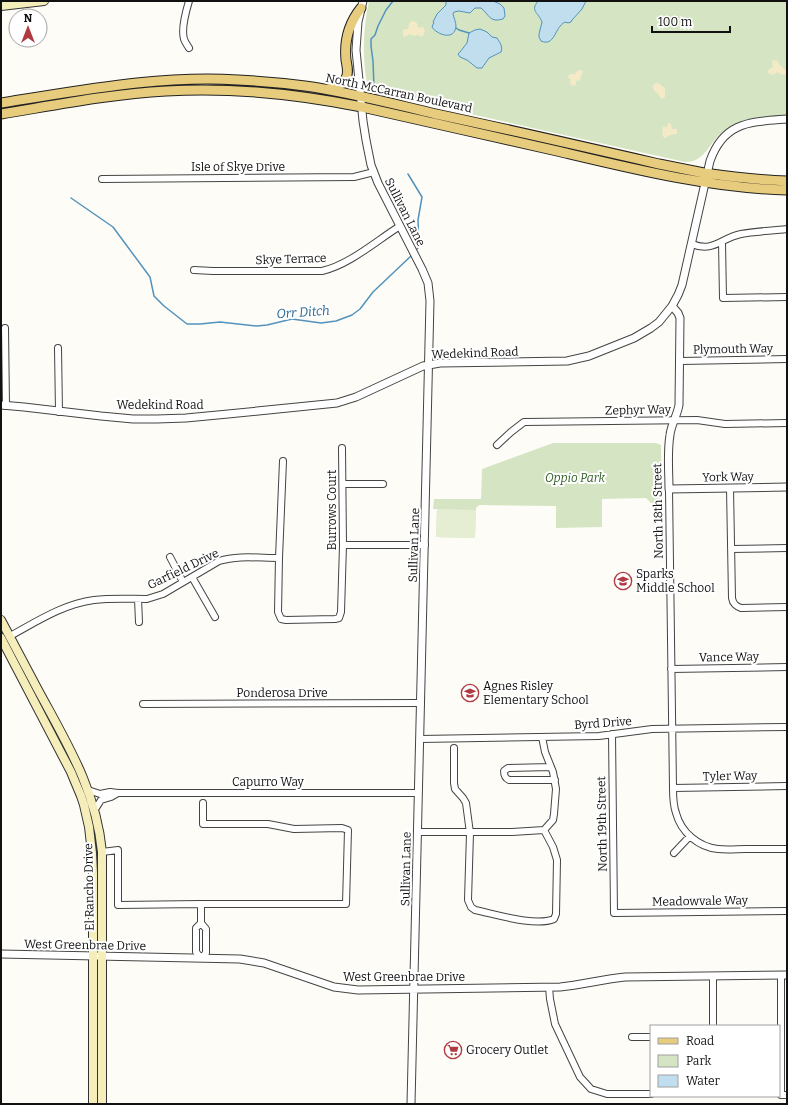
<svg xmlns="http://www.w3.org/2000/svg" width="788" height="1105" viewBox="0 0 788 1105" font-family="Bitter,serif">
  <style>
    .green { fill: #d5e5c3 }
    .sand { fill: #f4eac8 }
    .pitch { fill: #e5eed3 }
    .water { fill: #c1deef; stroke: #5193bd }
    .lines { fill: none; stroke-linecap: round; stroke-linejoin: round }
    .stream { stroke: #5193bd; stroke-width: 1.5 }
    .minor-casing { stroke: #444; stroke-width: 8 }
    .tertiary-casing { stroke: #444; stroke-width: 9 }
    .secondary-casing { stroke: #333; stroke-width: 10 }
    .primary-casing { stroke: #222; stroke-width: 11 }
    .minor { stroke: #fff; stroke-width: 6 }
    .tertiary { stroke: #fff; stroke-width: 7 }
    .secondary { stroke: #f5eeba; stroke-width: 8 }
    .primary { stroke: #e7cc7d; stroke-width: 9 }
    .labels { text-anchor: middle; dominant-baseline: central; stroke-width: 4; stroke-linejoin: round; paint-order: stroke }
    .street-label { font-size: 12px; fill: #111; stroke: #fff }
    .park-label { font-size: 12px; font-style: italic; fill: #356128; stroke: #fff }
    .poi-label { font-size: 12px; fill: #111; stroke: #fff; text-anchor: start }
    .water-label { font-size: 13px; font-style: italic; fill: #296694; stroke: #fff }
  </style>
  <rect width="100%" height="100%" fill="#fefcf6"/>
  <path class="green" d="M369 1H787V115C769 117 749 116 732 125 727 128 722 132 718 136 708 147 702 163 685 162L457 111 442 105 372 89 369 87 367 84C362 56 363 28 369 1Z
    M553 443H656L661 445 662 509 658 510 646 498 602 499V527L556 528V506L479 505 476 508 475 538 436 537 437 509H433L434 499H481L482 469Z"/>
  <path class="sand" d="M413 21 417 23 418 28 423 27 425 31 423 36H419L418 34 415 36 410 34 404 37 403 35V30L405 29H408L410 22Z
    M772 60 777 61 780 65 786 71 785 75 780 74 778 72 773 75 768 73V70L773 67Z
    M580 70H582L583 72 581 76 580 80 576 81V85L573 86 570 83 571 79H569L568 76 571 74H575L577 71Z
    M655 83H658L665 88V97L662 99 659 96 658 93C654 92 654 90 653 86Z
    M668 123 671 124 672 129H677V133L676 134 670 135 665 138H664L662 134 663 132 662 128 663 127H667Z"/>
  <path class="pitch" d="M437 509 476 510 475 538 436 537Z"/>
  <path class="water" d="M446 1H493L500 4 504 8 505 16 503 19C489 23 490 15 481 8H475L470 13 459 11 454 12 453 14C454 18 456 23 456 26 455 41 437 35 432 27L434 22H433L437 14 446 5Z
    M538 1H586L582 9 572 20 571 22 568 23 565 22C554 28 555 47 541 41L539 37V34L542 22C538 12 530 11 538 1Z
    M480 29 487 32 492 37 497 38C500 43 503 46 501 52L489 58 482 68H477L467 60 460 57 458 54 460 52 467 43 469 33 475 30Z"/>
  <g class="lines">
    <path class="stream" d="M456 28 459 30 469 33
      M374 88 373 61 371 46V39L375 35 378 26 386 10 393 1
      M408 174 422 197 418 220 419 247 415 251
      M71 198 113 227 150 277 154 296 164 306 187 324H200L220 322 257 326 267 325 292 319 321 323 336 321 352 315 360 309 373 292 411 256"/>
    <defs>
      <path id="minor" d="M189 48C187 45 185 42 184 39 181 29 186 11 189 1
        M102 179 354 177 374 172
        M722 242 723 298 787 297
        M692 244C713 253 721 238 741 234 756 231 772 231 787 229
        M194 270 213 271H322C349 265 376 241 400 226
        M5 328 6 406
        M58 348 59 412
        M680 361 787 359
        M497 445 511 432 524 422 697 420 725 424 787 423
        M283 461 279 558 278 612 281 619 286 620 335 619 339 618 341 612 343 545 342 448
        M343 484H383
        M730 488 732 598C733 604 736 606 741 608L787 607
        M669 489 673 788C673 796 673 805 676 813 681 832 698 847 718 849 728 850 737 849 746 849 760 849 773 849 787 849
        M343 545H425
        M731 549 787 548
        M170 557 183 582
        M192 577 215 617
        M138 599 139 622
        M10 636C36 622 63 604 94 600 111 598 129 599 147 599L163 594 219 561C238 555 259 558 279 558
        M671 669 787 667
        M143 704 421 703
        M612 734 614 913 787 911
        M420 739 599 736 652 729 787 727
        M454 748V783L455 789 463 798 466 803 470 833 468 900 471 907 475 910C495 914 535 927 554 919L556 914 557 860 553 847 544 830
        M551 767 508 768 504 771C504 776 505 778 509 780H555
        M673 788 787 786
        M88 790 100 794 110 792 118 793H418
        M94 811 101 800 111 797 118 793
        M418 832H512L544 830 553 820 554 814 556 789 553 772 545 752 542 737
        M102 852 118 850V905L201 904V923L206 929V953L201 958 196 952V928L201 923
        M674 853 690 836
        M201 904H346L348 830 342 828 294 829 268 824H203V803
        M781 975V1095H787
        M549 987 550 999 555 1024 580 1077 591 1089 607 1094H651
        M713 1026V976
        M632 1037H651"/>
      <path id="tertiary" d="M363 1 358 22 356 50 363 121 366 140 371 165 378 183 422 269 428 283 430 301 411 1104
        M672 306 678 313 680 318 679 405C677 416 671 425 670 435 667 453 669 471 669 489L787 487
        M1 405 24 407 101 416 133 419H157L186 418 228 414 337 403 356 397 423 366 440 363 567 361 589 356 634 338 651 328 659 322 672 306 678 295 682 285 710 161C724 121 751 122 787 119
        M1 954 240 959 264 963 334 987 358 990 560 987C582 985 603 979 625 977L787 975"/>
      <path id="secondary" d="M1 6 44 1
        M1 620C13 643 25 665 37 688 66 742 96 789 102 852V1104
        M1 638 71 772 81 796 84 805 89 827 92 853 93 873V1104"/>
      <path id="primary" d="M328 89C334 87 343 85 346 78 349 73 347 66 346 60 344 40 349 23 361 8
        M1 103C79 91 158 75 238 80 260 81 283 83 305 86 349 92 393 104 436 114 511 130 585 147 659 164 674 167 689 170 704 173 732 177 759 180 787 181
        M1 114C56 105 111 94 166 91 232 87 297 94 362 107 427 122 492 136 557 151 633 169 709 188 787 190"/>
    </defs>
    <use href="#minor" class="minor-casing"/>
    <use href="#tertiary" class="tertiary-casing"/>
    <use href="#secondary" class="secondary-casing"/>
    <use href="#primary" class="primary-casing"/>
    <use href="#minor" class="minor"/>
    <use href="#tertiary" class="tertiary"/>
    <use href="#secondary" class="secondary"/>
    <use href="#primary" class="primary"/>
  </g>
  <defs>
    <symbol id="school-ring" viewBox="-11 -11 22 22"><circle r="9.5" fill="#fff" stroke="#b03a40" stroke-width="1.5"/><path d="M0-5L7-2L0 1L-7-2ZM-4 1L0 2.5L4 1V4Q0 6-4 4Z" fill="#b03a40"/></symbol>
    <symbol id="supermarket-ring" viewBox="-11 -11 22 22"><circle r="9.5" fill="#fff" stroke="#b03a40" stroke-width="1.5"/><path d="M-6-5.5h2.5l.6 2H6L4.5 2H-2.5L-4.4-4H-6ZM-1.5 3.2a1.3 1.3 0 1 0 .1 0ZM3 3.2a1.3 1.3 0 1 0 .1 0Z" fill="#b03a40"/></symbol>
  </defs>
  <g fill-rule="evenodd">
    <use href="#school-ring" x="613" y="571" width="20" height="20"/>
    <use href="#school-ring" x="460" y="683" width="20" height="20"/>
    <use href="#supermarket-ring" x="443" y="1040" width="20" height="20"/>
  </g>
  <g class="labels">
    <g class="street-label">
      <text transform="translate(399 93) rotate(12)">North McCarran Boulevard</text>
      <text x="238" y="167">Isle of Skye Drive</text>
      <text transform="translate(405 212) rotate(63)">Sullivan Lane</text>
      <text transform="translate(291 259) rotate(-2)">Skye Terrace</text>
      <text transform="translate(733 349) rotate(-1)">Plymouth Way</text>
      <text transform="translate(475 353) rotate(-2)">Wedekind Road</text>
      <text x="160" y="405">Wedekind Road</text>
      <text transform="translate(638 410) rotate(-1)">Zephyr Way</text>
      <text transform="translate(728 477) rotate(-1)">York Way</text>
      <text transform="translate(332 510) rotate(-90)">Burrows Court</text>
      <text transform="translate(658 511) rotate(-91)">North 18th Street</text>
      <text transform="translate(414 545) rotate(-88)">Sullivan Lane</text>
      <text transform="translate(183 569) rotate(-26)">Garfield Drive</text>
      <text transform="translate(729 657) rotate(-1)">Vance Way</text>
      <text x="282" y="693">Ponderosa Drive</text>
      <text transform="translate(603 723) rotate(-4)">Byrd Drive</text>
      <text transform="translate(730 776) rotate(-1)">Tyler Way</text>
      <text x="268" y="782">Capurro Way</text>
      <text transform="translate(602 824) rotate(-91)">North 19th Street</text>
      <text transform="translate(406 869) rotate(-89)">Sullivan Lane</text>
      <text transform="translate(89 887) rotate(-91)">El Rancho Drive</text>
      <text transform="translate(700 901) rotate(-1)">Meadowvale Way</text>
      <text transform="translate(85 945) rotate(1)">West Greenbrae Drive</text>
      <text x="404" y="977">West Greenbrae Drive</text>
    </g>
    <g class="park-label">
      <text x="575" y="478">Oppio Park</text>
    </g>
    <g class="poi-label">
      <text x="636" y="574">Sparks<tspan x="636" dy="14">Middle School</tspan></text>
      <text x="483" y="686">Agnes Risley<tspan x="483" dy="14">Elementary School</tspan></text>
      <text x="466" y="1050">Grocery Outlet</text>
    </g>
    <g class="water-label">
      <text transform="translate(303 312) rotate(-4)">Orr Ditch</text>
    </g>
  </g>
  <rect width="788" height="1105" fill="none" stroke="#111111" stroke-width="4"/>
  <rect x="650" y="1025" width="130" height="72" fill="#ffffff" stroke="#a0a0a0"/>
  <rect x="658" y="1038" width="20" height="6" fill="#e7cc7d" stroke="#a0a0a0"/>
  <text x="686" y="1045" font-size="12" fill="#111111">Road</text>
  <rect x="658" y="1055" width="20" height="12" fill="#d5e5c3" stroke="#a0a0a0"/>
  <text x="686" y="1065" font-size="12" fill="#111111">Park</text>
  <rect x="658" y="1075" width="20" height="12" fill="#c1deef" stroke="#a0a0a0"/>
  <text x="686" y="1085" font-size="12" fill="#111111">Water</text>
  <g transform="translate(28 28)"><circle r="19" fill="#ffffff" stroke="#a0a0a0"/>
  <path d="M0-3L7 15L0 10L-7 15Z" fill="#b03a40"/>
  <text y="-6" font-size="11" font-weight="bold" text-anchor="middle" fill="#111111">N</text>
  </g>
  <path d="M652 26v6h78v-6" fill="none" stroke="#111111" stroke-width="2"/>
  <text x="658" y="26" font-size="12" fill="#111111" stroke="#ffffff" stroke-width="3" paint-order="stroke">100 m</text>
</svg>
